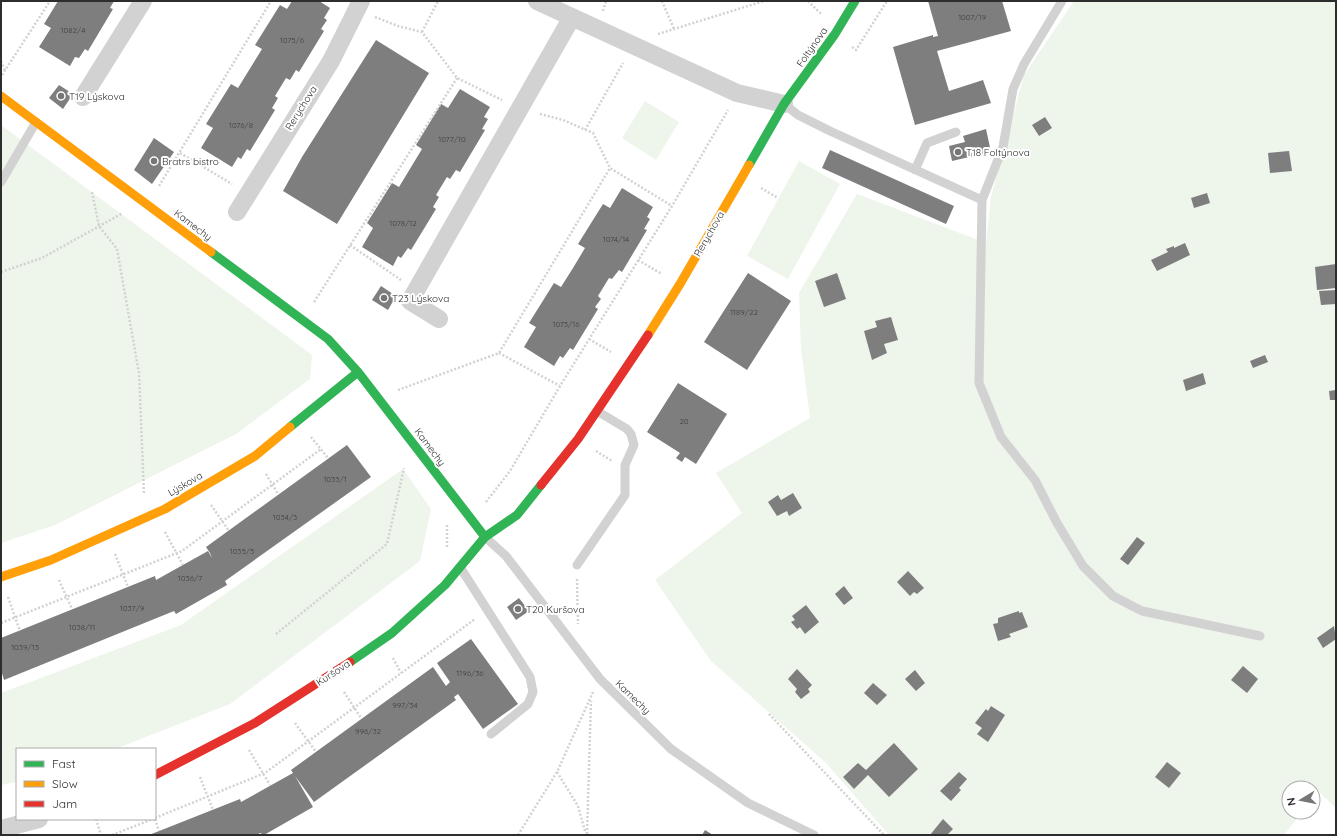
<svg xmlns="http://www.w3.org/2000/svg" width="1337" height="836" viewBox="0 0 1337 836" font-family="Quicksand,sans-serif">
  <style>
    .green { fill: #eef5eb }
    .building { fill: #7e7e7e }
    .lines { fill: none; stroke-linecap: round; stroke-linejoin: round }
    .path { stroke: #d2d2d2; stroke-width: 2.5; stroke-dasharray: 2 2; stroke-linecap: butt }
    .lane { stroke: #d2d2d2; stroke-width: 9 }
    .street { stroke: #d2d2d2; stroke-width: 18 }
    .fast { stroke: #30b455; stroke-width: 9 }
    .slow { stroke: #ff9f0a; stroke-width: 9 }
    .jam { stroke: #e5322d; stroke-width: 9 }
    .poi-dot { fill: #767676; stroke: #fff; stroke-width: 1.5 }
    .labels { text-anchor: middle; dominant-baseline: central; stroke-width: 4; stroke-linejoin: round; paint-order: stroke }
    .number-label { font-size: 8px; fill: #414141 }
    .street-label { font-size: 10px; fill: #2d2d2d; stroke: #fff }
    .poi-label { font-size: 10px; fill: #2d2d2d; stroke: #fff; text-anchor: start }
  </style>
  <rect width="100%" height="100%" fill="#fff"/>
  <path class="green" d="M1074 1H1336V808L1318 791 1313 797V788H1289V812H1302L1284 835H889L826 763 711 661 655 580 742 513 716 473 810 418 801 348 799 293 857 194 986 243 991 197 1024 75Z
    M645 101 679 122 656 160 622 138Z
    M1 125 312 355 310 379 236 434 55 525 1 543Z
    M799 161 840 184 788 279 747 256Z
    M403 469 431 509 420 561 230 704 115 749H17V782L1 785V693L181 625Z"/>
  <path class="building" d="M58 1H114L110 8 113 9 88 51 85 49 79 58 75 57 70 66 39 47 51 28 44 24Z
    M292 1H319L330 8 324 18 327 20 321 29 324 31 299 72 296 70 290 80 286 78 275 96 278 98 272 108 275 110 250 151 247 149 241 159 238 157 232 167 201 148 213 128 206 124 231 84 238 88 262 49 255 45 280 5 287 9Z
    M928 1H1002L1011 31 937 51 949 91 983 80 991 103 915 125 893 47 933 35V37L938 36Z
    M376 40 429 73 337 224 283 191 302 157Z
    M59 85 73 94 63 109 49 98Z
    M460 89 490 107 484 117 488 119 482 129 485 130 460 172 456 170 450 179 447 177 436 195 439 197 433 207 436 209 411 250 408 248 401 258 398 256 393 266 362 247 373 228 367 223 392 183 399 187 422 149 416 145 441 104 448 108Z
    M1045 117 1052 128 1039 136 1032 125Z
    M986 129 991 152 952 161 949 146 965 142 963 136Z
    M154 138 174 152 152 184 134 170Z
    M830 150 954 206 946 224 822 168Z
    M1289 151 1292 171 1270 173 1268 153Z
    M622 188 653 207 647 217 650 219 644 229 647 230 622 272 619 270 612 279 609 278 598 296 601 299 595 307 598 309 573 350 570 348 563 358 560 356 554 366 524 347 536 327 529 323 554 283 561 287 573 268 585 248 578 244 603 204 610 208Z
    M1207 193 1210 203 1194 208 1191 198Z
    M1185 243 1190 255 1157 271 1151 260 1168 252 1166 249 1174 246V248Z
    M1336 264V288L1317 290 1315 267Z
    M748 273 791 301 747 370 704 342Z
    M837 273 846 299 824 307 815 281Z
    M381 286 396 296 388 310 372 300Z
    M1336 290V304L1321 305 1319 291Z
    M891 317 898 340 884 344 887 353 872 360 864 331 877 327 875 321Z
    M1265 355 1268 362 1253 368 1250 361Z
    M1203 373 1206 384 1186 391 1183 380Z
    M678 383 727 414 696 464 685 457 682 462 676 458 680 453 647 432Z
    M1336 390V400H1330L1329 391Z
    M347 445 371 477 225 581 227 585 176 614 174 611 4 680 1 670V638L155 576 156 580 208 551 212 558 210 553 206 547Z
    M793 493 802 508 789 516 787 511 777 516 768 502 778 495 781 500Z
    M1137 537 1145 543 1128 565 1120 559Z
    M908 571 924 588 917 594 914 592 910 596 897 582Z
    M844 586 853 598 844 605 835 594Z
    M519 598 529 611 516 620 507 607Z
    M806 605 819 622 805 634 800 627 797 629 791 622 795 620 792 616Z
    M1019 611V613L1022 612 1028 627 1009 634 1011 637 998 641 993 624 998 623V618Z
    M1334 626 1336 639 1323 648 1317 638Z
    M471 639 518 704 483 729 458 694 454 697 456 700 314 802 295 776 313 807 264 835 260 833 257 835H149L240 799 241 802 293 773 291 770 433 667 446 686 450 682 437 663Z
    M1243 666 1258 679 1247 693 1231 680Z
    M797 669 812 685 808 689 810 692 801 699 795 692 797 689 788 679Z
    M915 670 925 683 916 691 905 679Z
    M873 683 887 695 877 705 864 693Z
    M991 706 1005 715 988 742 977 734 982 728 975 723 986 709 988 711Z
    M894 743 918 769 889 797 868 775 854 789 843 777 858 763 866 770Z
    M1167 762 1181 773 1169 788 1155 777Z
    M959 772 967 779 959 788 961 790 951 801 940 791Z
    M943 819 953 829 947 835H930Z
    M705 830 713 835H702Z"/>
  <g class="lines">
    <path class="path" d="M662 1 674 29
      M808 1 822 15
      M603 11 606 1
      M375 17 398 26 422 32 457 78 502 100
      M422 32 438 1
      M658 34 764 1
      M852 47 856 50 887 1
      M1 61 5 71
      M2 75 50 1
      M540 114 563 120 593 133 610 168 672 206
      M585 130 623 63
      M180 153 232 184
      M159 186 271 1
      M761 188 778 198
      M92 192 99 226 117 249 139 373 144 494
      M350 245 401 280
      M638 260 662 274
      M1 272 42 258 123 213
      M314 302 457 78
      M589 339 611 352
      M499 353 560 386
      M398 390 499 353 610 168
      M311 437 328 458
      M596 451 612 461
      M266 474 278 494
      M486 502 510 471 560 386 672 206 728 110
      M211 505 229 531
      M165 532 183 565
      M447 547V524
      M115 554 128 587
      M577 579 578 624
      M59 580 72 609
      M8 597 20 631
      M1 623 182 551 321 449
      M276 634 387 544 404 468
      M393 658 401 673
      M344 692 361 718
      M769 714 884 835
      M295 723 316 752
      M249 750 270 785
      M557 772 578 806 585 831
      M200 777 213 810
      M155 818 265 773 475 619
      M96 819 101 835
      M155 819 159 831
      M587 834 591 701
      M112 835 153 819
      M518 835 557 772 593 692"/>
    <path class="lane" d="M784 104 798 115 830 131 982 200 1003 147 1013 89 1024 64 1062 1
      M915 170 927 143 956 132
      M1 182 36 122
      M982 200 979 383 1001 437 1035 480 1057 523 1083 566 1113 596 1142 611 1260 636
      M485 537 506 556 600 679 671 749 748 803 814 835
      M577 565 625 495V465L634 445 631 434 627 429 597 411
      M460 567 530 677 533 692 528 704 491 734"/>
    <path class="street" d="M537 1 737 93 784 104
      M83 97 143 1
      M237 212 331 61 361 1
      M439 319 410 301 572 17
      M1 829 39 819"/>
    <path class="fast" d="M749 165 784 104 835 34 855 1
      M211 252 328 339 358 372 485 537
      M290 427 358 372
      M350 662 392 633 445 585 485 537 517 515 541 485"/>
    <path class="slow" d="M1 96 211 252
      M648 335 680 284 749 165
      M1 577 51 560 165 509 255 456 290 427"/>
    <path class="jam" d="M541 485 578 439 648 335
      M155 775 255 723 350 662"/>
  </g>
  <g class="poi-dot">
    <circle cx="61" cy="96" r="4"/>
    <circle cx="958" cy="152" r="4"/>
    <circle cx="154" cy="161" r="4"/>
    <circle cx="384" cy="298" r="4"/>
    <circle cx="518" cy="609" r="4"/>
  </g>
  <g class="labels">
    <g class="number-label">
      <text x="972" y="17">1007/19</text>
      <text x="73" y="30">1082/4</text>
      <text x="292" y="40">1075/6</text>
      <text x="241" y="125">1076/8</text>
      <text x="452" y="139">1077/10</text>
      <text x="403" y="223">1078/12</text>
      <text x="616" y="239">1074/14</text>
      <text x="744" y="312">1189/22</text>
      <text x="566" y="324">1073/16</text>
      <text x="684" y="421">20</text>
      <text x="335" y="479">1033/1</text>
      <text x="285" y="517">1034/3</text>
      <text x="242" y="551">1035/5</text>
      <text x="190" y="578">1036/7</text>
      <text x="132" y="608">1037/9</text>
      <text x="82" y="627">1038/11</text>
      <text x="25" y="647">1039/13</text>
      <text x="470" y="673">1196/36</text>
      <text x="405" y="705">997/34</text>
      <text x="368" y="731">996/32</text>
    </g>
    <g class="street-label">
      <text transform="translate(812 47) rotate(-55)">Foltýnova</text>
      <text transform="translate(301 108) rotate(-58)">Rerychova</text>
      <text transform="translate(193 225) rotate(37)">Kamechy</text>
      <text transform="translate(709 234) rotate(-60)">Rerychova</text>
      <text transform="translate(430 447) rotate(53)">Kamechy</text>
      <text transform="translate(185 484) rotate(-30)">Lýskova</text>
      <text transform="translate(333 673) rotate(-33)">Kuršova</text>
      <text transform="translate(633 697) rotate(44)">Kamechy</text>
    </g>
    <g class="poi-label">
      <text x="69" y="96">T19 Lýskova</text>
      <text x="966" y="152">T18 Foltýnova</text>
      <text x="162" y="161">Bratrs bistro</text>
      <text x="392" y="298">T23 Lýskova</text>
      <text x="526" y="609">T20 Kuršova</text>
    </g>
  </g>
  <rect width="1337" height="836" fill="none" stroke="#2d2d2d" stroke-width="4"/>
  <rect x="16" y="748" width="140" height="72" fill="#ffffff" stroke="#ababab"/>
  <rect x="24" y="761" width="20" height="6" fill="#30b455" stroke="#ababab"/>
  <text x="52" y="768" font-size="12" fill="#2d2d2d">Fast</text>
  <rect x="24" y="781" width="20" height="6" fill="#ff9f0a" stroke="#ababab"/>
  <text x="52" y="788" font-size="12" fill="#2d2d2d">Slow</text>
  <rect x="24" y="801" width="20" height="6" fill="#e5322d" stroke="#ababab"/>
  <text x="52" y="808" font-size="12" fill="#2d2d2d">Jam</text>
  <g transform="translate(1301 800) rotate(260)"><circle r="19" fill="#ffffff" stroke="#ababab"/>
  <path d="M0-3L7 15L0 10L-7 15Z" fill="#767676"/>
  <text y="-6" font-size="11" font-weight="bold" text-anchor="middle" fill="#2d2d2d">N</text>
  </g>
</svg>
